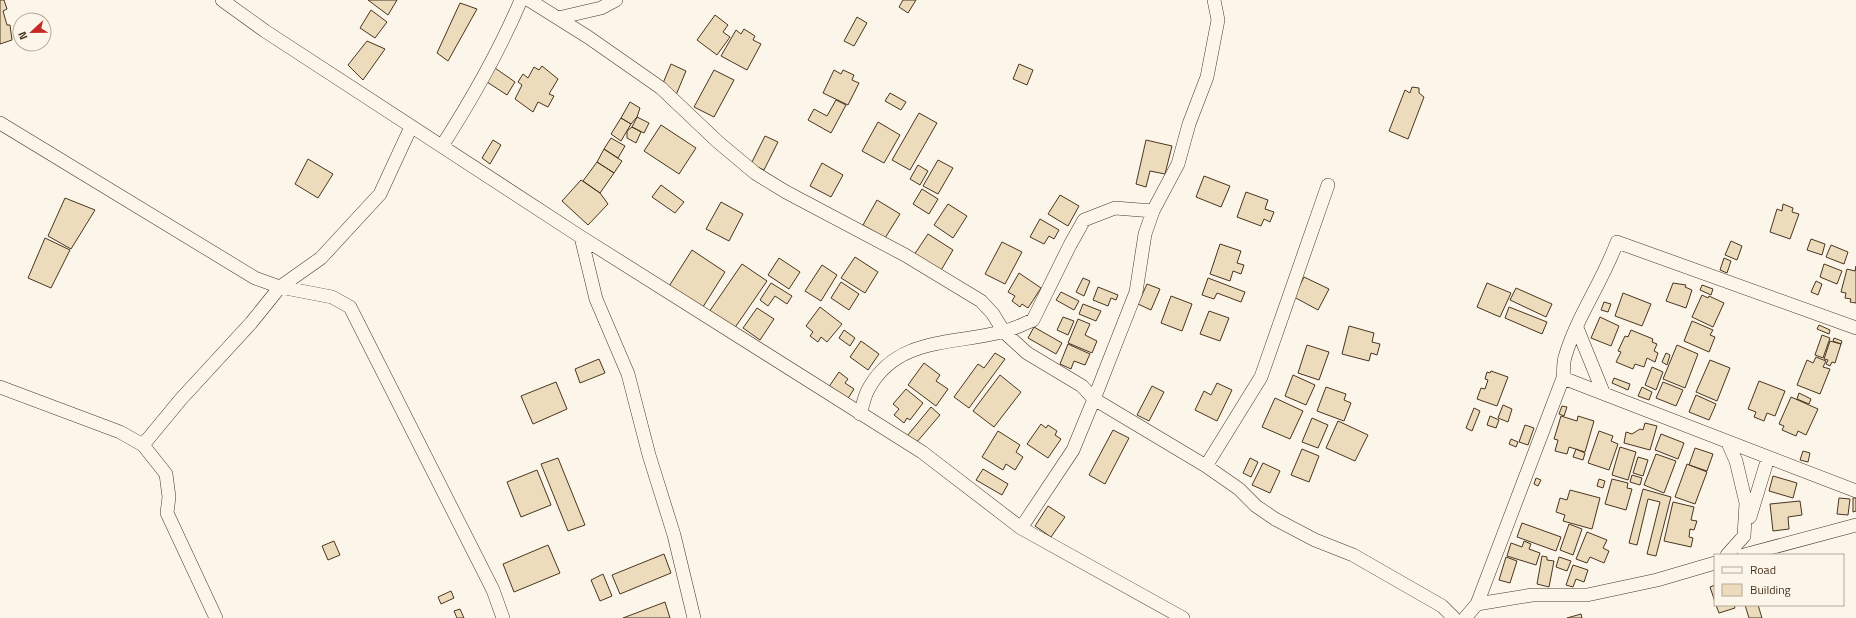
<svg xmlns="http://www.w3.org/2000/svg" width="1856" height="618" viewBox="0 0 1856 618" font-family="'Titillium Web',sans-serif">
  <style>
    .building { fill: #ecdcbc; stroke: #4a3520 }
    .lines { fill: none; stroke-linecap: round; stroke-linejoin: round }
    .street-casing { stroke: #4a3520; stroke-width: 14 }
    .street { stroke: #fbf6e9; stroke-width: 13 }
  </style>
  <rect width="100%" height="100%" fill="#fbf6e9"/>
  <path class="building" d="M0 0H4L7 9 3 11 7 25H10L12 40 0 44Z
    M368 0H397L388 15Z
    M903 0H916L908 13 899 7Z
    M460 3 477 9 448 61 437 53Z
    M371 10 387 22 375 38 360 28Z
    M715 15 728 25 723 32 730 37 717 55 697 40Z
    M857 17 867 23 854 46 844 41Z
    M744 29 755 36 753 40 761 44 747 70 721 56 736 30 741 34Z
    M367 41 385 49 363 80 348 65Z
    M671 64 686 71 676 95 661 88Z
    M1019 64 1033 70 1027 85 1013 79Z
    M542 66 558 79 549 94 554 96 548 107 538 102 533 112 515 99 522 85 518 82 523 74 528 78 534 67 539 70Z
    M495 68 515 82 507 95 487 82Z
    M714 70 734 80 714 117 694 107Z
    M834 70 841 74 843 70 854 75 852 80 859 83 848 105 823 93Z
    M1412 87 1419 88V93L1424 97 1408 139 1389 131 1405 90 1410 93Z
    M890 93 906 102 901 110 885 101Z
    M836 100 846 105 831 133 808 120 814 109 827 116Z
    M630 102 640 108 637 117 631 124 621 118Z
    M919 113 937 123 910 170 892 160Z
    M637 117 649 123 644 133 632 127Z
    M621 118 631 124 621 141 611 134Z
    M878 122 900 135 884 163 862 151Z
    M661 125 696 148 679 174 644 151Z
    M632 127 641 132 636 143 627 138V131Z
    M765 136 778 142 764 170 751 164Z
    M611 138 625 146 618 158 604 149Z
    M493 140 501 145 490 164 482 158Z
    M1146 140 1172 146 1165 174 1150 171 1146 187 1136 184Z
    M604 149 622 161 614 173 597 162Z
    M308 159 333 174 318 198 295 184Z
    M938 160 953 168 938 194 923 186Z
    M597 162 614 173 600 193 583 181Z
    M822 163 843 175 831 197 810 186Z
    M918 165 928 171 920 185 910 179Z
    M1204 176 1230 186 1221 207 1196 197Z
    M581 180 600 193 608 204 588 225 562 201Z
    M661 185 684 202 675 213 652 197Z
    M922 189 938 199 929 214 913 204Z
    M1246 192 1268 200 1265 209 1274 212 1270 222 1264 219 1261 226 1237 217Z
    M1060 195 1079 206 1068 226 1048 214Z
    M65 198 95 210 71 249 48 236Z
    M877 200 900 214 885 238 863 225Z
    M721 202 743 214 729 241 706 229Z
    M948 204 967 216 953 238 934 225Z
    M1783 204 1793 208 1792 212 1799 214 1790 239 1770 232 1777 209 1782 211Z
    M1040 219 1059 230 1054 239 1049 236 1044 244 1030 237Z
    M928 234 953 250 940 272 914 255Z
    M45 238 70 250 51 288 28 278Z
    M1811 239 1825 244 1822 255 1807 250Z
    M1731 241 1742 246 1737 260 1725 255Z
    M1002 242 1022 252 1005 284 985 274Z
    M1220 244 1241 251 1237 263 1244 265 1241 274 1233 271 1230 281 1210 274Z
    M1831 245 1848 252 1844 264 1826 257Z
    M692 250 725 272 701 310 666 291Z
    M855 257 878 272 865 293 841 278Z
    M779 258 800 272 789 289 768 275Z
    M1724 258 1731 261 1727 273 1720 270Z
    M742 264 767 281 734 329 709 312Z
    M1824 264 1842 271 1837 284 1820 277Z
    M822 265 837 275 821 301 805 291Z
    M1856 266V303L1850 302 1851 299 1845 298 1846 293 1841 292 1847 269 1855 271Z
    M1019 273 1041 288 1028 308 1022 304 1020 307 1012 301 1015 296 1008 292Z
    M1304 277 1329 289 1318 310 1294 297Z
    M1083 278 1090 281 1084 296 1076 292Z
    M1208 278 1245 292 1241 302 1217 293 1214 299 1202 295Z
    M1816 281 1822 284 1818 295 1811 292Z
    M841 282 859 294 849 310 831 298Z
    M771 283 792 296 787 304 775 296 768 306 760 300Z
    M1487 283 1511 293 1500 317 1477 307Z
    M1673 283 1686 285 1685 287 1692 290 1686 308 1666 301Z
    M1147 284 1160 289 1151 310 1138 304Z
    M1702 285 1713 289 1711 295 1700 290Z
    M1098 287 1118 295 1116 300 1111 298 1108 306 1093 300Z
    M1516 288 1552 304 1546 317 1510 300Z
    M1061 292 1079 301 1074 310 1056 300Z
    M1623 293 1651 304 1642 326 1615 316Z
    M1702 295 1708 298 1709 296 1724 303 1713 327 1692 317Z
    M1171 296 1192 304 1182 331 1161 323Z
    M1604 302 1611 304 1608 312 1601 310Z
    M1083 304 1101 311 1096 321 1079 314Z
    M820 307 842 324 827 342 821 337 818 342 810 336 813 332 806 326Z
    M1509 307 1547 322 1542 334 1505 318Z
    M757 308 774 319 760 340 743 328Z
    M1209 311 1229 318 1220 341 1200 334Z
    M1063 317 1074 321 1068 335 1057 330Z
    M1600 317 1619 326 1611 346 1591 338Z
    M1078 319 1090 324 1085 335 1097 341 1092 353 1068 343Z
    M1692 321 1713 330 1710 335 1715 337 1709 352 1684 341Z
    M1819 325 1830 330 1829 334 1817 329Z
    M1349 326 1374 333 1372 342 1380 344 1377 355 1371 353 1369 361 1342 354Z
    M1034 327 1062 343 1056 354 1028 338Z
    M844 330 855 338 850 346 839 338Z
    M1631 330 1653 339 1652 342 1657 344 1654 351 1658 353 1655 362 1647 358 1644 367 1635 364 1633 369 1616 362 1621 352 1618 351 1625 336 1628 337Z
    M1822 335 1830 338 1823 358 1815 355Z
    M1834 338 1842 341 1841 344 1833 341Z
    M861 341 879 354 868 370 850 357Z
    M1830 341 1841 344 1835 363 1832 362 1830 366 1826 364 1828 360 1824 359Z
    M1068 344 1090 354 1085 365 1074 361 1071 369 1060 364Z
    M1307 345 1329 352 1319 380 1298 373Z
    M1677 345 1698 354 1685 388 1663 379Z
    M995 353 1005 359 969 408 954 397 978 364 984 368Z
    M1666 353 1670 355 1667 365 1662 362Z
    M1816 357 1826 361 1823 367 1830 369 1820 394 1797 385 1807 360 1813 363Z
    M599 359 605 373 580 383 575 369Z
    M1710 360 1730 368 1717 401 1696 392Z
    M924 363 940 375 936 381 948 389 936 406 908 385Z
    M1652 367 1663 372 1656 390 1645 385Z
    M1491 371 1508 377 1497 406 1477 399 1481 388 1485 389 1488 380 1485 379 1487 372 1490 373Z
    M839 372 848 379 845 383 854 389 847 400 828 388Z
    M1000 375 1021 392 994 427 973 411Z
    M1293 375 1315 385 1306 405 1285 396Z
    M1614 378 1630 384 1628 390 1612 383Z
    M1759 381 1785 391 1775 416 1767 413 1764 421 1754 417 1756 412 1748 409Z
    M556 382 567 409 533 424 521 396Z
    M1663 382 1683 390 1676 406 1656 398Z
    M1217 383 1232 390 1217 421 1195 410 1204 391 1211 395Z
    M1152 386 1164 392 1149 421 1137 415Z
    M1326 387 1346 394 1344 400 1351 403 1344 421 1317 411Z
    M1642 387 1652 392 1649 400 1638 396Z
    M906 389 923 403 910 420 907 418 904 423 894 415 899 409 893 404Z
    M1799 393 1811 399 1809 404 1797 399Z
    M1696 395 1716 404 1709 420 1689 412Z
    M1791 397 1818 409 1806 435 1798 431 1796 436 1782 430 1784 426 1779 424Z
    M1275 398 1303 411 1290 439 1262 427Z
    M1503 405 1512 409 1508 422 1498 418Z
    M1562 406 1567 407 1564 416 1559 414Z
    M931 407 940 415 916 443 907 436Z
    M1474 408 1480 411 1472 431 1466 428Z
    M1490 416 1499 420 1496 428 1487 425Z
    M1561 416 1577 421 1578 416 1594 421 1585 452 1569 447 1567 454 1555 451 1558 440 1554 439Z
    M1312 418 1328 425 1318 448 1302 442Z
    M1338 421 1368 435 1355 461 1326 448Z
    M1645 423 1657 426 1650 450 1624 443 1626 432 1632 434 1640 429 1643 430Z
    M1041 424 1046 428 1048 425 1057 431 1055 435 1061 439 1048 458 1027 444Z
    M1525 425 1534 428 1528 445 1519 442Z
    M1113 430 1129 438 1105 484 1089 475Z
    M998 431 1020 445 1016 452 1023 457 1015 470 1006 464 1003 470 982 457Z
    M1599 431 1613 436 1611 441 1618 444 1609 470 1588 463Z
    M1661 434 1684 443 1678 459 1655 450Z
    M1511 439 1518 442 1516 447 1509 444Z
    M1620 447 1636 452 1628 480 1612 475Z
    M1695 448 1713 454 1707 471 1689 465Z
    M1302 449 1319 456 1309 482 1291 475Z
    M1576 449 1585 453 1583 460 1573 457Z
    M1803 451 1810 453 1808 462 1800 460Z
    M1656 454 1676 461 1664 493 1644 485Z
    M1638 457 1648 460 1643 476 1633 473Z
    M558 458 585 525 568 531 541 464Z
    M1250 458 1258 462 1251 477 1243 473Z
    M1263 463 1280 471 1270 493 1252 485Z
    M1687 464 1707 472 1695 504 1675 497Z
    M983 469 1008 484 1002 495 976 480Z
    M537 470 551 505 521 517 507 482Z
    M1632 475 1642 478 1640 485 1630 482Z
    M1773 476 1797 483 1793 498 1769 491Z
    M1536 478 1541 480 1538 486 1534 484Z
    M1599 479 1605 481 1603 488 1597 486Z
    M1612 479 1628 483 1627 488 1632 489 1626 510 1605 504Z
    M1643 489 1671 497 1656 556 1647 554 1660 502 1648 499 1637 545 1629 543Z
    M1570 490 1600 498 1592 529 1563 521 1565 515 1556 512 1560 498 1567 500Z
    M1839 498 1850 499 1848 515 1837 514Z
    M1853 498H1856V511L1853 512Z
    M1800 501 1802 515 1788 517 1789 529 1773 531 1770 504Z
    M1673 502 1694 507 1691 520 1697 521 1694 530 1690 529 1689 537 1693 538 1691 547 1664 541Z
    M1048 506 1065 517 1051 537 1035 526Z
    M1522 523 1561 537 1556 551 1517 537Z
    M1569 524 1582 529 1573 555 1560 550Z
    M1587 532 1607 540 1603 548 1609 551 1604 563 1590 557 1587 563 1576 559Z
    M334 541 340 555 328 560 322 546Z
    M1524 541 1531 544 1529 549 1540 553 1536 565 1507 556 1511 543 1522 547Z
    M548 545 560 573 514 592 503 564Z
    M664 554 671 573 620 594 612 575Z
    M1542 556 1547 557V560L1554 561 1549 587 1537 584Z
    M1506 557 1517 561 1510 583 1499 580Z
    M1559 557 1571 561 1567 571 1556 567Z
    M1573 565 1588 570 1584 582 1576 579 1573 587 1566 585Z
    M603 574 612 596 600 601 591 580Z
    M1715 585V602L1710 587Z
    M451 591 454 598 441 604 438 597Z
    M665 602 670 618H623Z
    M1716 605H1734L1735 608 1719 613Z
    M1745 605H1758L1762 618H1749Z
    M460 609 464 618H457L454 611Z
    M1581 614 1582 618H1567Z"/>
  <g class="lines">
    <defs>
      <path id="street" d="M222 0 265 31 581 237 922 452 1021 528 1183 618
        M529 0 588 37 661 88 718 142 755 173 786 192 905 255 981 301 993 314 1004 332 1027 353 1082 386 1094 399 1206 466 1239 489 1256 506 1275 519 1315 540 1353 555 1442 606 1454 618
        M558 18 601 8 616 0
        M0 123 255 278 280 287 332 297 350 307 493 590 503 618
        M442 146C472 99 499 52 521 0
        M581 237 596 299 628 374 649 455 674 535 694 618
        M1577 328 1603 392
        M1563 378 1856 491
        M0 387 120 432 143 445 166 474 169 497 167 513 216 618
        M860 414C863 406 864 396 869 388 898 336 955 345 1005 331 1014 329 1024 324 1033 320L1070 245 1084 220 1115 208 1153 211 1178 164 1189 124 1207 77 1218 20 1214 0
        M143 445 181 399 251 323 280 287 321 258 380 194 411 127
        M1206 466 1261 377 1328 185
        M1750 517 1768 458
        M1021 528 1073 450 1094 399 1136 292 1145 234 1153 211
        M1727 555 1744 536 1746 503 1736 461 1728 443
        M1744 555 1856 525
        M1477 604 1532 595H1587L1657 580 1715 563
        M1465 618 1477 604 1563 378C1564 371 1563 363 1565 357 1577 316 1603 281 1617 242L1856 328"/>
    </defs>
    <use href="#street" class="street-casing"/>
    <use href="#street" class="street"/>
  </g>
  <rect x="1714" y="554" width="130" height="52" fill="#fbf6e9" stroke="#b4a999"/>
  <rect x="1722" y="567" width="20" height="6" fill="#fbf6e9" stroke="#b4a999"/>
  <text x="1750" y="574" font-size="12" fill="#4a3520">Road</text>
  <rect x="1722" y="584" width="20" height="12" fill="#ecdcbc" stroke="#b4a999"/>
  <text x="1750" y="594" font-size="12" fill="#4a3520">Building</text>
  <g transform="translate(32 32) rotate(248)"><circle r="19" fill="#fbf6e9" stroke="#b4a999"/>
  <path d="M0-3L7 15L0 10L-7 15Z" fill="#c62828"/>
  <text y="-6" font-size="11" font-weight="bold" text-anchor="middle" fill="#4a3520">N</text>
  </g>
</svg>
